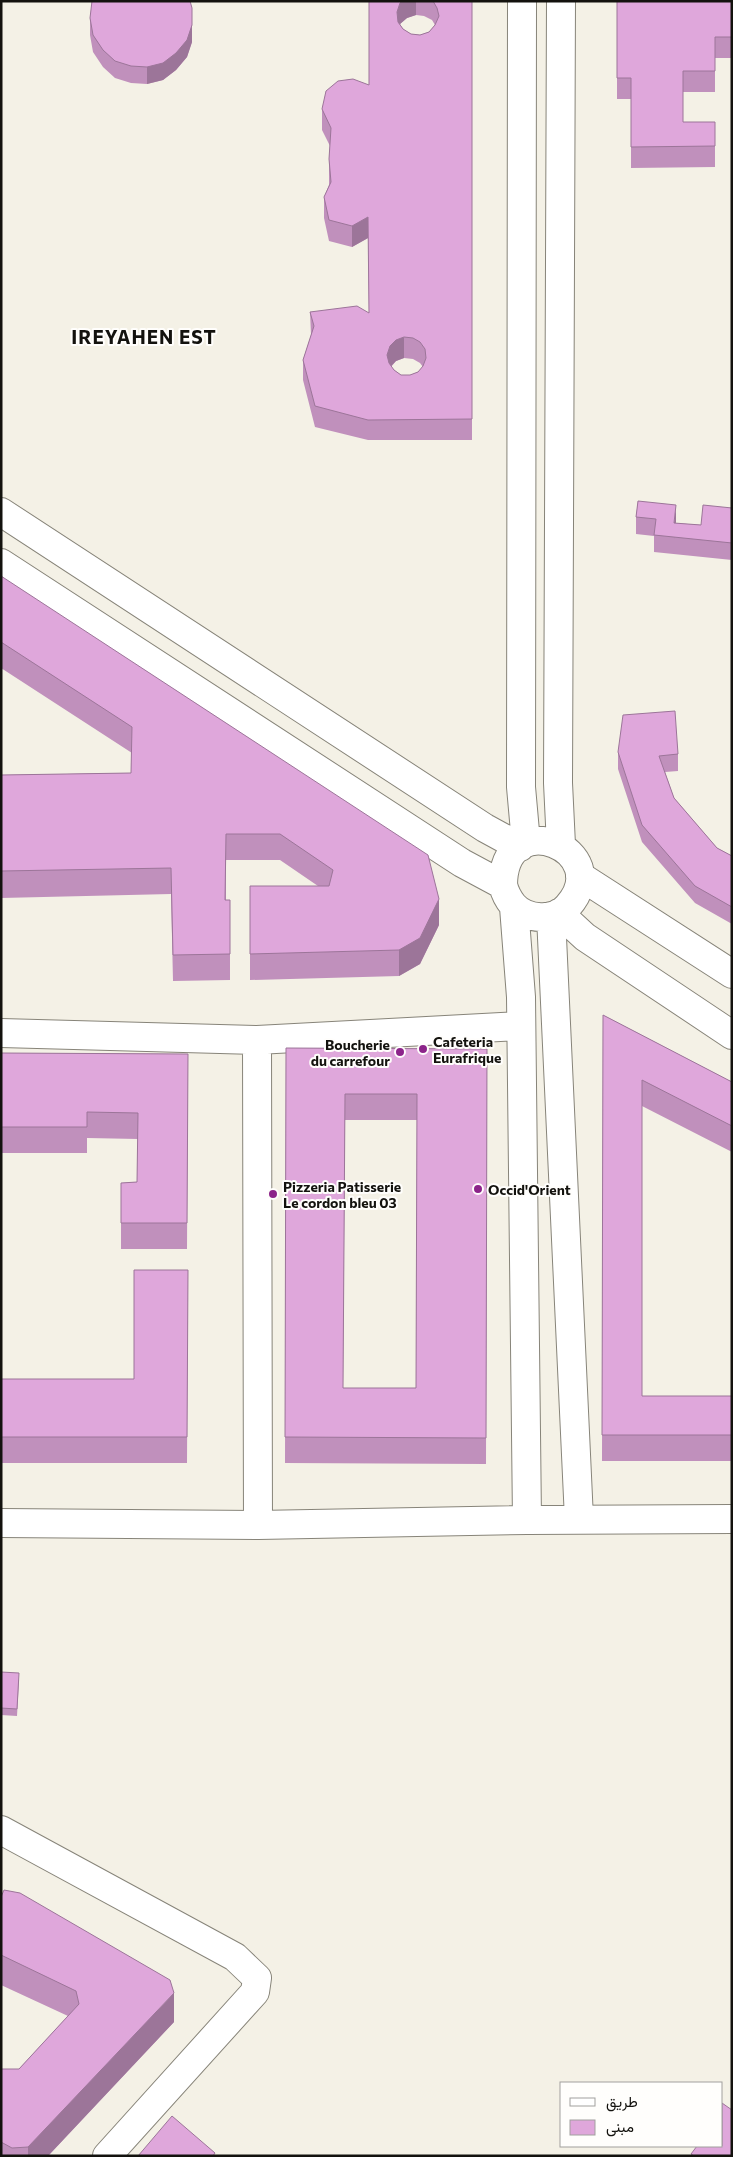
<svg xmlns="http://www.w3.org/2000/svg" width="733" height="2157" viewBox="0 0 733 2157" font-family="Commissioner,Vazirmatn,sans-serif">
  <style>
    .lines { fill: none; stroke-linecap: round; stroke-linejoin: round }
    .minor-casing { stroke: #878479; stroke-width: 30 }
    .minor { stroke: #fff; stroke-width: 28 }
    .wall { fill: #c090bc; fill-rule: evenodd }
    .shaded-wall { fill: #9c7599 }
    .building { fill: #dfa7db; stroke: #9c7599; fill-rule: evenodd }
    .poi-dot { fill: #8c248a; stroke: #fffefc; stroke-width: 2 }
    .labels { text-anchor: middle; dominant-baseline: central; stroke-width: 4; stroke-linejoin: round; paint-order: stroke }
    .poi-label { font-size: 14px; font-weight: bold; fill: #13120e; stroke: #fffefc; text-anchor: start }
    .district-label { font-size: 19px; font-weight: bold; letter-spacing: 1px; fill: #13120e; stroke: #fffefc }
  </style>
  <rect width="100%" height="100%" fill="#f4f1e6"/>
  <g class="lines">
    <defs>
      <path id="minor" d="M522 1 521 787 526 843
        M1 512 485 828 520 847
        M1 563 462 863 503 885C505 893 508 899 513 905 526 920 555 922 568 906 617 851 504 802 503 885
        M561 845 558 783 561 1
        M580 876 732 974
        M514 907 521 997 527 1520
        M559 913 585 937 732 1035
        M551 916 579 1519
        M1 1033 257 1040 521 1026
        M257 1040 258 1525
        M1 1523 258 1525 527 1520 732 1519
        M1 1830 235 1957 257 1978 255 1992 107 2156"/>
    </defs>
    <use href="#minor" class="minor-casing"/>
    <use href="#minor" class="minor"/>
  </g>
  <path class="wall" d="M369 1H472V440H368L315 427 303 380V360L311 335 310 312 369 313 368 238 352 247 329 241 324 218V197L329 185V159L330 146 322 130V109L369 85ZM416 15 424 16 432 20 435 25 429 32 420 35 411 34 403 29 400 24 407 18ZM404 358 413 359 420 363 423 367 418 372 410 375H401L394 370 391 367 396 361Z
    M617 1H732V58H715V92H683V122H715V167L631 168V99H617Z
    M90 18 192 42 187 57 176 70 163 80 147 84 131 83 115 78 103 67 93 52 90 35Z
    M638 501 675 523 701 525 732 508V560L654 552V536L636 534V517Z
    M1 576 439 925 420 964 399 976 250 980V886H318L280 860H226V900H230V980L173 981 171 894 1 898V775L131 773 132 753 1 668Z
    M618 752 678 754V771L665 772 674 798 717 848 732 856V924L695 903 642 842 618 769Z
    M603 1015 732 1082V1152L642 1106V1396H732V1461H602Z
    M286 1048 487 1049 486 1464 285 1463ZM345 1120H417L416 1388H343Z
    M1 1053 188 1054 187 1249H121V1183L137 1182 138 1139 87 1138V1153H1Z
    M188 1270 187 1463H1V1379H134Z
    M1 1672 19 1680 17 1716 1 1715Z
    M1 1897 174 2022 48 2156H1V2069H19L68 2016 1 1985Z"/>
  <path class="shaded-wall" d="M402 1H416V15L407 18 400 24 397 33V12L400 3Z
    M192 8V42L187 57 176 70 163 80 147 84V67Z
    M368 217V238L352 247V226Z
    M404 337V358L396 361 390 367 387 375V355L390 346 396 340Z
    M676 505V522L674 539V523Z
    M439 899V925L420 964 399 976V950Z
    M174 1993V2022L48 2156H28V2147Z"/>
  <path class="building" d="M92 1H190L192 8V25L187 40 176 53 163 63 147 67 131 66 115 61 103 50 93 35 90 18Z
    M369 1H402L400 3 397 12 398 22 403 29 411 34 420 35 429 32 435 25 439 16 437 8 433 1H472V419L368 420 315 406 303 360 314 326 310 312 357 306 369 313 368 217 352 226 329 220 324 197 331 182 329 159 331 128 322 109 326 91 338 81 353 79 369 85ZM404 337 413 338 420 342 425 349 426 358 423 366 418 372 410 375H401L394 370 389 363 387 355 390 346 396 340Z
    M617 1H732V37H715V71H683V122H715V146L631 147V78H617Z
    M638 501 676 505 674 523 701 525 703 505 732 508V543L654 535 656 519 636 517Z
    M1 576 428 855 439 899 420 938 399 950 250 954V886H329L333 870 280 834H226L225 900H230V954L173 955 171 868 1 871V775L131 773 132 727 1 642Z
    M675 711 678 754 659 756 674 798 717 848 732 856V907L695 886 642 825 618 752 623 715Z
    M603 1015 732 1082V1126L642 1080V1396H732V1435H602Z
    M286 1048 487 1049 486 1438 285 1437ZM345 1094H417L416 1388H343Z
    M1 1053 188 1054 187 1223H121V1183L137 1182 138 1113 87 1112V1127H1Z
    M134 1270H188L187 1437H1V1379H134Z
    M1 1672 19 1673 17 1709 1 1708Z
    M4 1890 20 1893 170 1980 174 1993 28 2147 12 2148 1 2142V2069H19L79 2004 76 1991 1 1955V1897Z
    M722 2103 732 2110V2156H694L691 2154 697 2146H722Z
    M172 2116 215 2153 213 2156H138Z"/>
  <g class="poi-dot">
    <circle cx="423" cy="1049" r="5"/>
    <circle cx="400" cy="1052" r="5"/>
    <circle cx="478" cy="1189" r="5"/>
    <circle cx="273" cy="1194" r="5"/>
  </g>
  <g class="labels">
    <g class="poi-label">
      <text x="433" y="1041">Cafeteria<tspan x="433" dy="16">Eurafrique</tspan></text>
      <text x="390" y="1044" text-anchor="end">Boucherie<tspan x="390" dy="16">du carrefour</tspan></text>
      <text x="283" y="1186">Pizzeria Patisserie<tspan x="283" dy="16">Le cordon bleu 03</tspan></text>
      <text x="488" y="1189">Occid'Orient</text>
    </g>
    <g class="district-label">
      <text x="144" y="336">IREYAHEN EST</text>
    </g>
  </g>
  <rect width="733" height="2157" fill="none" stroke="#13120e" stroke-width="5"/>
  <rect x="560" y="2082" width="162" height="65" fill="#fffefc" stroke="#a1a09d"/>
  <rect x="570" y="2098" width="25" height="8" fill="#ffffff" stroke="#a1a09d"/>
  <text x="606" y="2107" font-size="15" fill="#13120e">طريق</text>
  <rect x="570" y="2120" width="25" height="15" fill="#dfa7db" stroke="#a1a09d"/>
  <text x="606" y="2132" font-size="15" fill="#13120e">مبنى</text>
</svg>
